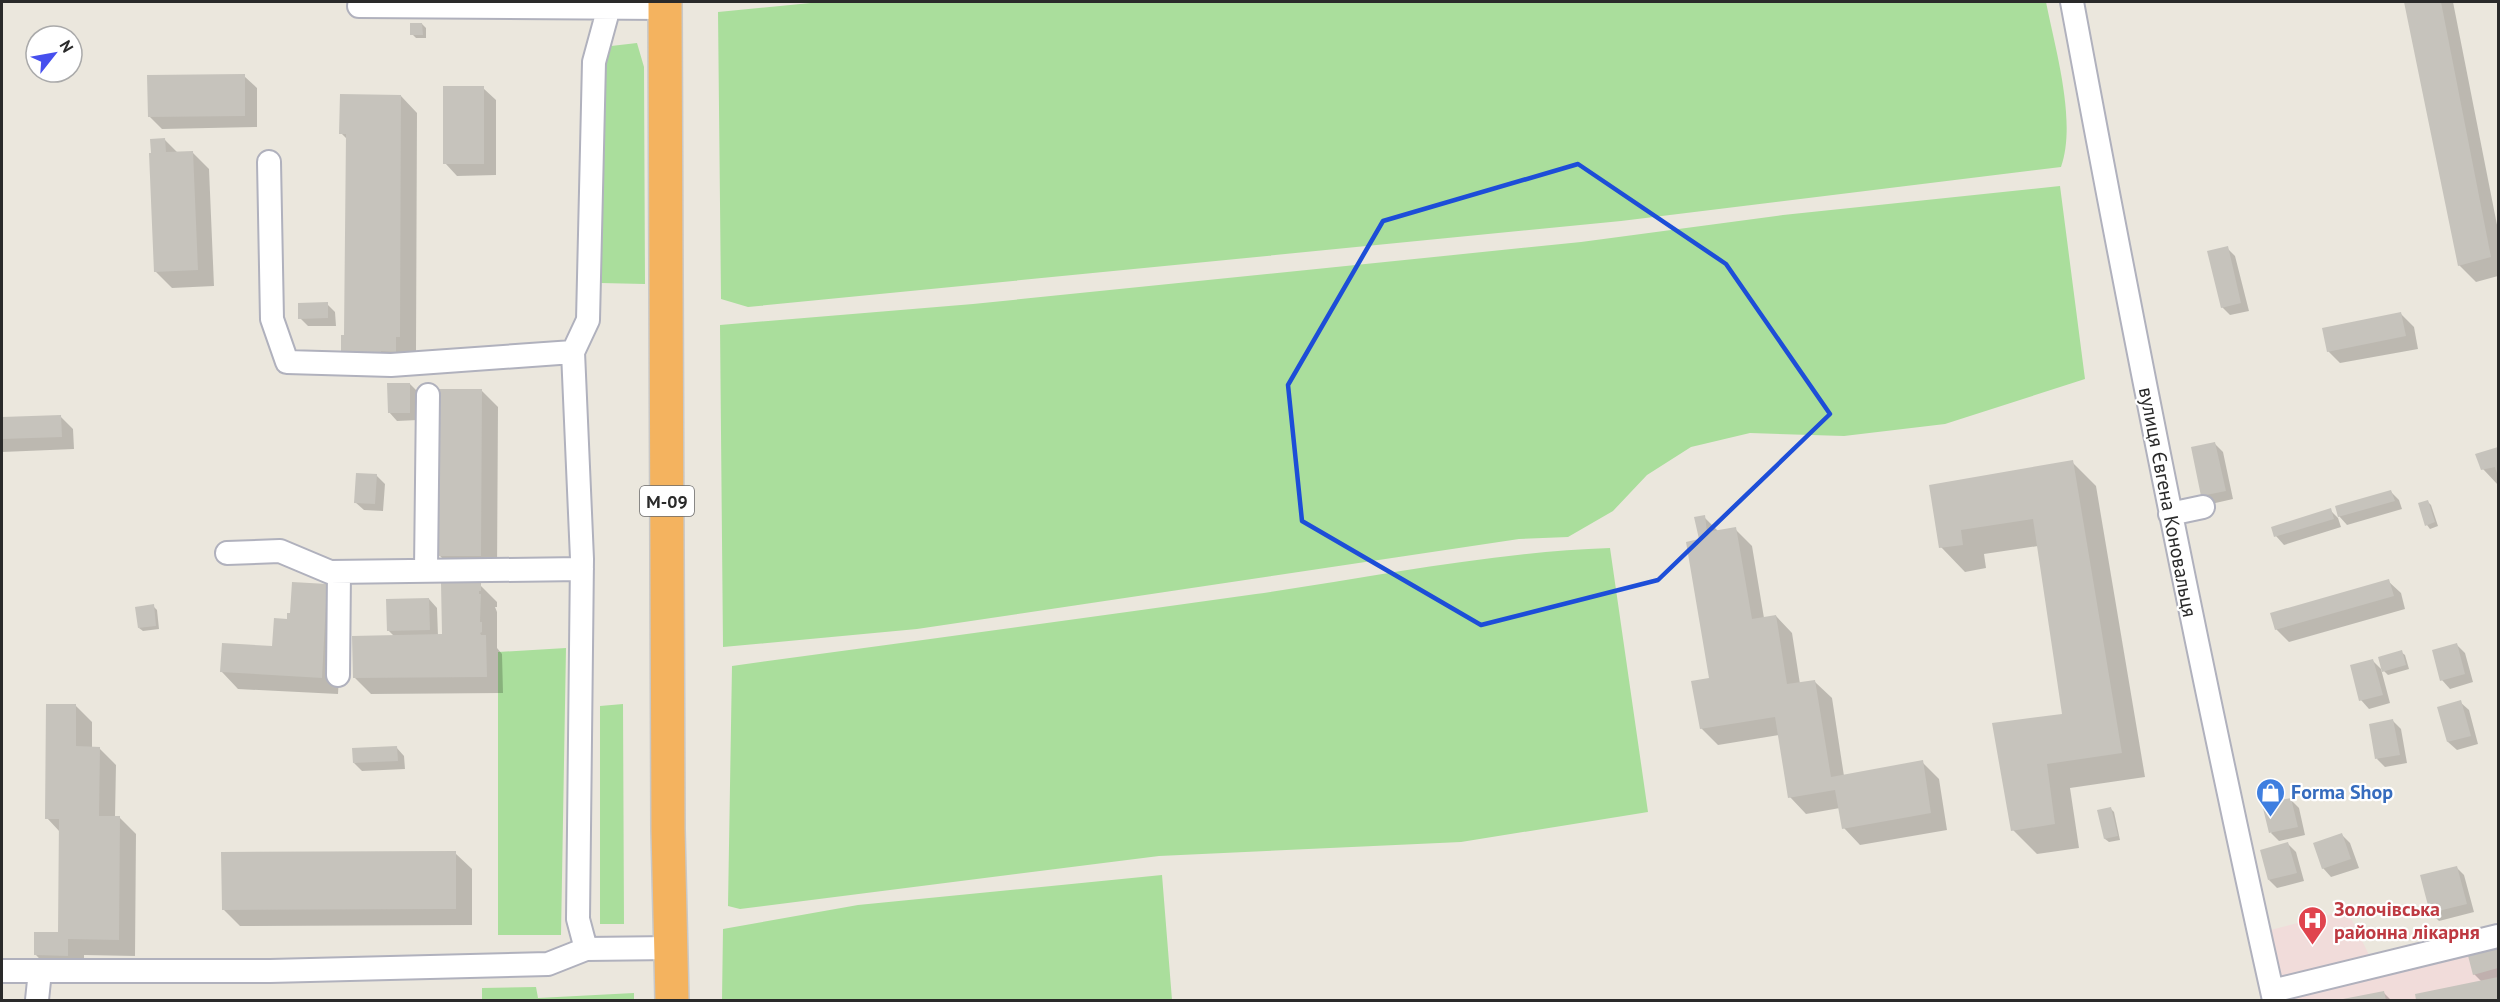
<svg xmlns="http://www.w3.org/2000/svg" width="2500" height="1002" viewBox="0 0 2500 1002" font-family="'PT Sans',sans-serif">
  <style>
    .medical { fill: #f1dcda }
    .green { fill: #aade9c }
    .shadow { fill: #0003 }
    .building { fill: #c6c3bc }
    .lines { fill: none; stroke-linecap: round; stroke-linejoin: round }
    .minor-casing { stroke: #b0b1bd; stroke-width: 26 }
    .highway-casing { stroke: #c8c8c8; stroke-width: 36 }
    .minor { stroke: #fff; stroke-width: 22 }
    .highway { stroke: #f4b35f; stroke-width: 33 }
    .marked { fill: none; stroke: #1d4ed8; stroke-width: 4.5; stroke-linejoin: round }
    .labels { text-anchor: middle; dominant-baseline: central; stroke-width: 4.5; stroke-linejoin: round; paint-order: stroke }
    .shield { fill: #fff; stroke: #6a6a6a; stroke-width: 1.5 }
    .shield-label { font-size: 18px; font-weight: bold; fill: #2a2a2a }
    .street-label { font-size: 20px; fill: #2a2a2a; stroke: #fff }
    .shop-label { font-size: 20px; font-weight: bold; fill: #366cbe; stroke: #fff; text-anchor: start }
    .health-label { font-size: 20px; font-weight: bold; fill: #be3a42; stroke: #fff; text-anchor: start }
  </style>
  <rect width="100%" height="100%" fill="#ebe7dd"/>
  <path class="medical" d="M2347 910 2371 959 2498 929V1000H2274L2259 933Z"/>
  <path class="green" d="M821 2H2046C2055 48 2077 122 2061 167L1621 221 748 307 721 299 718 12Z
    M637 43 644 67 645 284 601 283 603 71 611 46Z
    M2060 186 2085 379 1945 424 1844 436 1750 433 1691 447 1647 475 1613 511 1568 537 1519 539 917 629 723 647 720 325 973 304 1581 242 1783 215Z
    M1610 548 1648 812 1461 842 1159 856 740 909 728 906 732 666C906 642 1081 619 1256 594 1373 577 1492 552 1610 548Z
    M566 648 561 935H498V652Z
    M623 704 624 924H600V706Z
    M1162 875 1172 1000H722L723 929 858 905Z
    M536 987 538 998 634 993V1000H482V988Z"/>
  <path class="shadow" d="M2406 2H2453L2498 230V276L2476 282 2459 265Z
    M422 24 426 28V38H416L412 34Z
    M244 76 257 88V127L162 129 149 116Z
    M483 88 496 100V175L457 176 445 163Z
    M401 96 417 113 416 353 397 367 346 337 348 140 341 133Z
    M165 140 178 153H193L209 169 214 286 172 288 155 271Z
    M2227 248 2235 256 2249 311 2230 315 2222 307Z
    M327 304 335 312 336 326H308L300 318Z
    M2401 314 2414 327 2418 349 2340 363 2328 351Z
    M410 384 418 392V420L397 421 389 412Z
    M482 391 498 407 497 572H456L439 555Z
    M60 416 73 429 74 449 2 452V419Z
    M2215 444 2223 452 2233 499 2211 504 2202 495Z
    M2498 449V485L2483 469 2477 455Z
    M2072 462 2096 486 2145 777 2070 788 2079 848 2037 854 2013 830 2064 715 2038 546 1984 554 1986 568 1965 572 1941 547 1931 486Z
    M376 475 385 484 383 511 364 510 355 502Z
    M2391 492 2399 500 2402 509 2347 525 2339 516Z
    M2427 501 2431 505 2438 526 2430 529 2427 525Z
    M2330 510 2338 518 2341 527 2284 545 2276 536Z
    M1704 517 1719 532 1735 529 1752 546 1764 618 1776 616 1792 633 1800 684 1815 682 1832 698 1844 776 1922 762 1939 779 1947 830 1860 845 1844 828 1840 808 1806 814 1790 797 1779 735 1718 745 1701 728 1710 679 1701 540Z
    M2388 581 2401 593 2405 609 2289 642 2276 629Z
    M480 585 497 602V607H495L497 612V648L502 654 503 693 371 694 355 678 395 637 388 630 429 599 437 608 438 636H443Z
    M326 586 343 602 338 694 238 689 222 672 273 647 288 621Z
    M153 606 157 610 159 629 143 631 139 628Z
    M2456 644 2465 653 2473 682 2450 689 2442 680Z
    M2401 652 2405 655 2409 669 2388 675 2384 671Z
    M2373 661 2381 669 2390 703 2369 709 2361 700Z
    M2460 702 2469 710 2478 744 2457 750 2448 742 2439 708Z
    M75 705 92 722V748H99L116 765 115 817H119L136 834 135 956 84 955V972H52L36 955 59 934 60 832 47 818Z
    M2393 721 2401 729 2407 763 2385 767 2377 759Z
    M396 747 404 756 405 769 362 771 354 763Z
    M2291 800 2299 808 2305 835 2279 841 2271 833Z
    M2110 808 2114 812 2120 840 2109 842 2105 839Z
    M2342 835 2350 843 2359 868 2331 877 2323 868Z
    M2288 844 2296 852 2304 881 2277 888 2269 880Z
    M455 853 472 869V925L240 926 223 909Z
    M2456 867 2464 875 2474 912 2439 921 2431 913Z
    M2498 942V1000H2416H2418L2417 995 2482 982 2474 974Z
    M2384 993 2391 1000H2348Z"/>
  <path class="building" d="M2404 2H2441L2491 257 2458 266Z
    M410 23H422L423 35H410Z
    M245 74V116L148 117 147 75Z
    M443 86H484V164H443Z
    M340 94 401 95 400 337H396V352L381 351V356L341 355V335H344L346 134H339Z
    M165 138 166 152 193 151 198 270 154 272 149 153H151L150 139Z
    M2228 246 2241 303 2221 308 2207 251Z
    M328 302V318L298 319V303Z
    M2401 312 2406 336 2327 352 2322 328Z
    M387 383H410V413H388Z
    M438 389H482L481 556H438Z
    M61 415 62 437 2 439V417Z
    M2215 442 2226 491 2201 496 2191 447Z
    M2498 447V477L2495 467 2481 470 2475 454Z
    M2073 460 2122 753 2047 764 2055 824 2011 831 1992 723 2062 714 2033 519 1961 530 1963 545 1939 548 1929 485Z
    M356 473 377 474 375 504 354 503Z
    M2391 490 2395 501 2338 517 2335 506Z
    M2428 500 2435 522 2425 526 2418 503Z
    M2331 508 2334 519 2274 537 2271 527Z
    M1705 515 1707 532 1736 527 1752 619 1776 615 1787 684 1815 680 1831 777 1923 760 1931 813 1842 829 1835 790 1788 798 1775 717 1700 729 1691 681 1709 678 1686 542 1699 539 1694 517Z
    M2389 579 2394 596 2275 630 2270 613Z
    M292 582 327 584 322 678 220 672 222 643 272 646 274 618 287 619V613H290Z
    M441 583H481V591H479V594H481L480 622H482V632L480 633 481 635H486L487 677 353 678 352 636 442 634Z
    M429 598 430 630 387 631 386 599Z
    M154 604 156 626 138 628 135 607Z
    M2457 643 2465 674 2440 681 2432 650Z
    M2402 650 2406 665 2382 672 2378 657Z
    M2373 659 2383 695 2359 701 2350 665Z
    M2461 700 2471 736 2447 742 2437 707Z
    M46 704H76V746L100 747 99 816H120L119 940 68 939V956L34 955V932H58L59 819H45Z
    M2393 719 2400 755 2375 759 2369 724Z
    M397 746 398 761 353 763 352 748Z
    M2291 798 2298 827 2269 833 2262 804Z
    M2111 807 2118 836 2104 839 2097 810Z
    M2342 833 2351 859 2322 869 2313 843Z
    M2288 842 2297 873 2268 880 2260 850Z
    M456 851V909L222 910 221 852Z
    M2457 866 2467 904 2430 913 2420 875Z
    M2498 941V968L2473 975 2466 948Z
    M2498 977V1000H2416L2415 994Z
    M2384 991 2386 1000H2343V999Z"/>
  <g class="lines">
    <defs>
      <path id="minor" d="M2072 2C2134 336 2200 669 2274 1000
        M359 6 665 8
        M269 162 272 319 287 362 391 365 573 352 582 559 578 919 586 949
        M573 352 588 320 594 62 609 7
        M2170 514 2203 507
        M227 553 280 551 330 572 582 569
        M426 570 428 395
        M338 675 339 572
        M2 971H270L548 964 586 949 671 948
        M2272 991 2498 936
        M37 1000 40 971"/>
      <path id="highway" d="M665 2 668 830 672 1000"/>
    </defs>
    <use href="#minor" class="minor-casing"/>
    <use href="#highway" class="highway-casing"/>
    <use href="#minor" class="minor"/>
    <use href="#highway" class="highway"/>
  </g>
  <path class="marked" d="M1578 164 1726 264 1830 414 1658 580 1481 625 1302 521 1288 385 1383 221Z"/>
  <defs>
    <symbol id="shop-pin" viewBox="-11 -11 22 30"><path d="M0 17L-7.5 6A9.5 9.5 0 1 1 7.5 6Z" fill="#3f7fe0" stroke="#fff"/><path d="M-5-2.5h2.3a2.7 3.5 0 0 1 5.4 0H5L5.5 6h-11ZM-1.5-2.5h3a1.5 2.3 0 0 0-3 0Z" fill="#fff"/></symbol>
    <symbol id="hospital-pin" viewBox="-11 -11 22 30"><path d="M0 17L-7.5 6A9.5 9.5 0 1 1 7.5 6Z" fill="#e0444e" stroke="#fff"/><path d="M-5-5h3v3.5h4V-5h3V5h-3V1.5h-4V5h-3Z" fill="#fff"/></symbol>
  </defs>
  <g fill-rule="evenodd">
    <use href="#shop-pin" x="2254" y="776" width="33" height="45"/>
    <use href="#hospital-pin" x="2296" y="904" width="33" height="45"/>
  </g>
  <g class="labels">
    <rect class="shield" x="640" y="486" width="54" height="30" rx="4.5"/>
    <g class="shield-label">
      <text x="667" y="501">М-09</text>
    </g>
    <g class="street-label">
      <text transform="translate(2168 502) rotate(79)">вулиця Євгена Коновальця</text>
    </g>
    <g class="shop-label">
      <text x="2291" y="792">Forma Shop</text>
    </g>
    <g class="health-label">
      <text x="2334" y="909">Золочівська<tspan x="2334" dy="23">районна лікарня</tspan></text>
    </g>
  </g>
  <rect width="2500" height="1002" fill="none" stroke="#2a2a2a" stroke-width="6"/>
  <g transform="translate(54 54) rotate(59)"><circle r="28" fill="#ffffff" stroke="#aaaaaa" stroke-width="1.5"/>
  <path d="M0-4.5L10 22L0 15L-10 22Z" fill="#464fee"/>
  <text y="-9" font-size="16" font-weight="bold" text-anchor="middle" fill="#2a2a2a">N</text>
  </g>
</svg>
